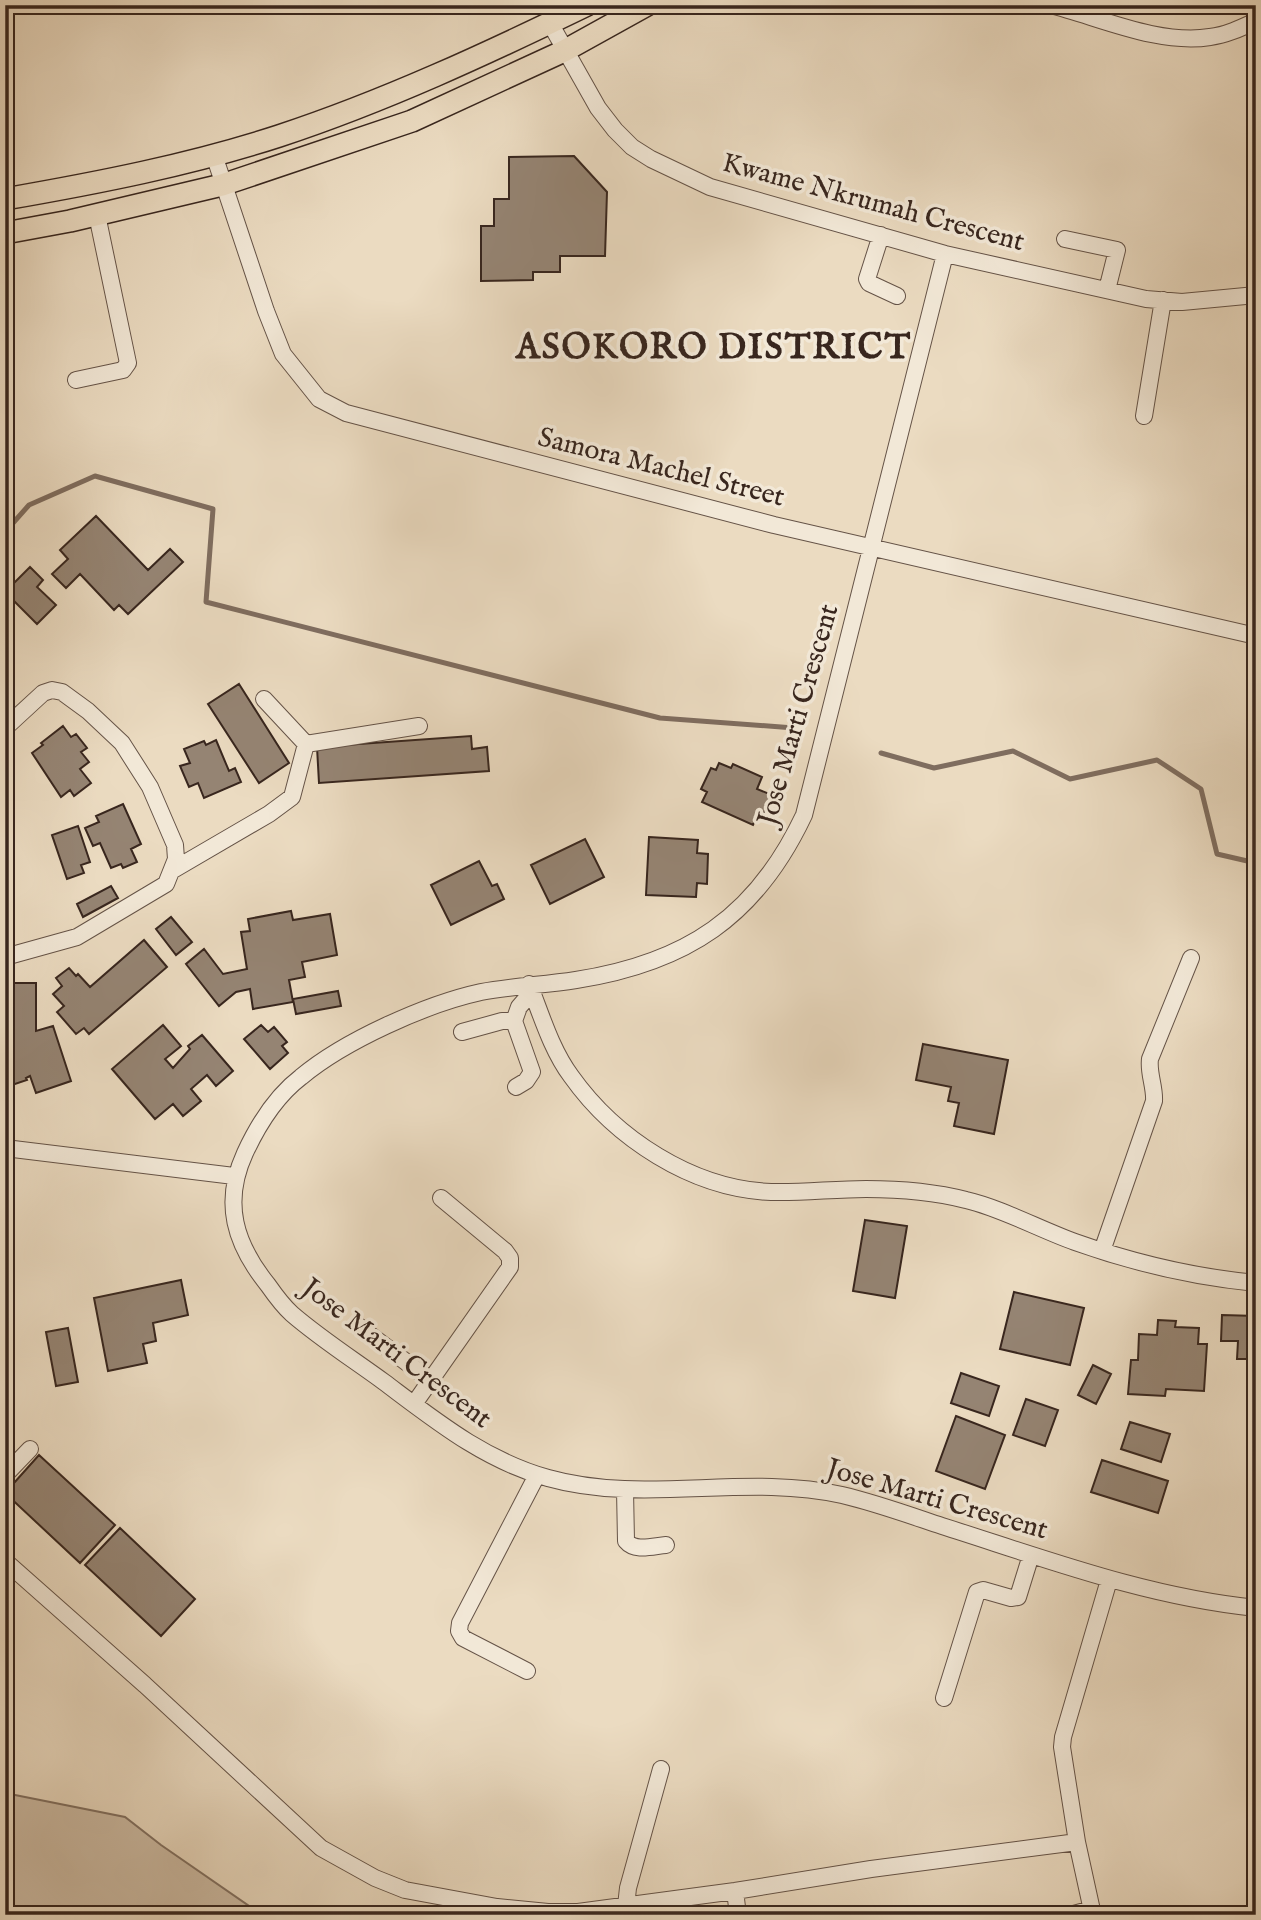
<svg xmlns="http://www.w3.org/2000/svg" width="1261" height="1920" viewBox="0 0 1261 1920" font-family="'IM FELL English',serif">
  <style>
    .green { fill: #cdbca5; stroke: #827162; stroke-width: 2 }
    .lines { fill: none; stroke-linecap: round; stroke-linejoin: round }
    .stream { stroke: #7f6d5f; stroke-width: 5 }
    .building { fill: #958473; stroke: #38261e; stroke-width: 2 }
    .minor-casing { stroke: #655347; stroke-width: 18 }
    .major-casing { stroke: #38261e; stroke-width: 24 }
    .minor { stroke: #f2e8d7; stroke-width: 16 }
    .major { stroke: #ebdbc1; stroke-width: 21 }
    .labels { text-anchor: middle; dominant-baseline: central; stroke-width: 7; stroke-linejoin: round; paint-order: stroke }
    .street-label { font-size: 28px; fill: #38261e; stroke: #f2e8d7 }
    .district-label { font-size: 35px; font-weight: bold; letter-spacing: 2px; fill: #38261e; stroke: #f2e8d7 }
  </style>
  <rect width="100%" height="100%" fill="#ebdbc1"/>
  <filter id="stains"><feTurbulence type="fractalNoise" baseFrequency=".00286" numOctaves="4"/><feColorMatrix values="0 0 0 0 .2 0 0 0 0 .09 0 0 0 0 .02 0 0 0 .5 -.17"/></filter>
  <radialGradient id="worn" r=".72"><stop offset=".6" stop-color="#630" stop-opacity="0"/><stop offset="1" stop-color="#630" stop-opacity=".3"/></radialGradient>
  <path class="green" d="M5 1793 125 1817 161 1845 262 1915H5Z"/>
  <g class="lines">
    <path class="stream" d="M5 532 29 505 95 476 213 509 206 602 660 718 794 728
      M881 753 934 768 1013 751 1070 779 1157 760 1201 789 1217 854 1256 863"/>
  </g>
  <path class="building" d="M1172 5H1206L1200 11 1176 9Z
    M574 156 607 192 605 256H560V272H533V280L481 281V226H494V199H509V157Z
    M96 516 148 570 170 549 183 562 128 614 119 605 114 610 80 574 66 588 52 574 68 559 60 550Z
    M30 567 43 580 37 587 56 605 37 624 5 592Z
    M239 684 289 763 259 783 208 704Z
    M63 726 71 737 76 734 87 748 81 752 89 762 80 769 91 783 74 796 70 790 61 797 32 753 43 745 41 743Z
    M471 736 472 749 487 747 489 771 319 783 317 747Z
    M216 740 229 771 235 768 241 782 204 798 198 783 189 787 180 766 190 763 184 749 204 741 206 745Z
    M719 763 731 768 733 764 762 777 757 789 772 795 763 815 758 813 753 825 702 802 707 792 701 789 711 768 716 770Z
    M123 804 141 844 131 849 137 862 123 868 121 864 111 868 100 843 93 846 85 828 99 822 96 816Z
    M78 826 90 862 81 865 84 873 67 879 52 835Z
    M649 837 698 840 697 853 708 854 707 884 697 883 696 897 646 895Z
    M585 839 604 877 550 904 531 865Z
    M479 861 492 886 497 884 504 899 451 925 431 885Z
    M111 886 118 898 83 917 77 904Z
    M291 911 293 920 330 914 337 955 302 962 305 977 289 980 293 1002 253 1009 250 989 236 992 219 1006 186 964 204 949 223 974 247 969 241 932 250 931 248 919Z
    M171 917 192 942 176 955 156 929Z
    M144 940 167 967 89 1034 84 1028 76 1034 57 1012 64 1006 53 994 62 986 56 978 69 968 76 976 78 974 90 987Z
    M5 983H36V1031L53 1026 71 1081 36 1093 30 1076 26 1078 27 1080 9 1086 5 1074V1040L10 1039 5 1029Z
    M338 991 341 1006 296 1014 293 999Z
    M163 1025 181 1046 165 1059 173 1068 190 1049 188 1046 202 1035 233 1071 216 1086 207 1075 191 1089 201 1101 183 1116 173 1104 155 1119 112 1069Z
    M261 1025 268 1032 274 1027 287 1042 282 1046 288 1053 270 1069 244 1039Z
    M923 1044 1008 1060 994 1134 954 1126 959 1103 948 1101 951 1087 916 1080Z
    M865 1220 907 1226 895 1298 853 1291Z
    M181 1280 188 1315 153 1323 156 1341 143 1344 147 1363 108 1371 94 1298Z
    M1014 1292 1084 1308 1070 1365 1000 1349Z
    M1222 1315 1256 1316V1359H1237L1238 1341H1221Z
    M1158 1320 1176 1321 1175 1327 1199 1328 1198 1344H1207L1204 1391 1166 1389 1165 1396 1128 1394 1131 1360H1138L1139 1334 1157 1335Z
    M68 1328 78 1382 56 1386 46 1332Z
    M1093 1365 1111 1374 1096 1404 1078 1395Z
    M961 1373 999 1386 989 1416 951 1403Z
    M1026 1399 1058 1410 1045 1446 1013 1435Z
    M956 1416 1005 1435 985 1489 936 1471Z
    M1130 1422 1170 1434 1161 1462 1121 1449Z
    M39 1455 115 1525 80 1563 5 1493Z
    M1102 1460 1168 1481 1158 1513 1091 1492Z
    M120 1528 195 1599 161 1636 85 1565Z"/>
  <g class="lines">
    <defs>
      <path id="minor" d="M1051 5C1101 18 1159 45 1210 37 1226 35 1241 28 1256 21
        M550 23 598 108 615 130 632 147 651 159 710 187 945 254 1146 299 1182 302 1256 295
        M214 155 266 311 283 354 319 399 346 413 774 525 1256 636
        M881 235 867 279 869 283 897 296
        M1065 239 1117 250 1107 290
        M945 254 804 815C756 917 686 963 576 980 544 985 513 986 481 992 426 1004 344 1041 301 1077 276 1096 258 1125 245 1153 222 1203 235 1244 268 1285 275 1295 283 1306 292 1314 321 1339 354 1360 384 1382 436 1421 484 1460 548 1478 644 1505 745 1473 842 1495 876 1503 909 1515 942 1526 1046 1559 1147 1597 1256 1608
        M76 380 123 370 128 363 97 215
        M1144 416 1163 300
        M264 699 306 744
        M5 728 43 693 52 690 62 692 88 711 122 743 150 787 175 845 176 859 166 884 77 937 5 957
        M173 870 269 814 292 797 306 744 419 726
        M529 984C541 1014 551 1049 571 1076 615 1138 692 1189 771 1192 802 1193 834 1189 866 1189 898 1189 935 1192 966 1200 1001 1208 1041 1230 1075 1242 1134 1263 1194 1277 1256 1283
        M462 1032 502 1021H514
        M516 1087 526 1081 532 1072 514 1021 519 1007 532 992
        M5 1148 234 1176
        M1102 1251 1154 1101C1155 1087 1148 1073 1150 1059L1191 958
        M357 1325 430 1380
        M414 1404 510 1267V1258L505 1251 441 1198
        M5 1475 30 1449
        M625 1490 626 1541C635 1552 653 1546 666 1545
        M5 1561 145 1685 321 1848 375 1878 405 1890 497 1907 548 1912H578L735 1891 871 1869 1077 1842
        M527 1671 463 1638 459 1631 460 1623 537 1475
        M944 1698 977 1592 983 1590 1011 1598 1018 1597 1031 1555
        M735 1891 738 1915
        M626 1906 628 1888 661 1769
        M1070 1915 1092 1909
        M1093 1915 1077 1842 1062 1747 1063 1737 1109 1580"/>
      <path id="major" d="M5 199C97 183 190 165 279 136 385 101 486 54 587 5
        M5 233 70 221 222 185 412 121 564 51 647 5"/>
    </defs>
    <use href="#minor" class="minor-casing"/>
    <use href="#major" class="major-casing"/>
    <use href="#minor" class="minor"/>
    <use href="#major" class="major"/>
  </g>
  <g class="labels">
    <g class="street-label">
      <text transform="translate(873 203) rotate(15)">Kwame Nkrumah Crescent</text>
      <text transform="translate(661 468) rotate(14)">Samora Machel Street</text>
      <text transform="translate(799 715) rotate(-74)">Jose Marti Crescent</text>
      <text transform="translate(396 1354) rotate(37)">Jose Marti Crescent</text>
      <text transform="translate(937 1500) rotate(16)">Jose Marti Crescent</text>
    </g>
    <g class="district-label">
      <text x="714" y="348">ASOKORO DISTRICT</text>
    </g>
  </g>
  <rect width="1261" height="1920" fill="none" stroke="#ebdbc1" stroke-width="28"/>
  <rect x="7" y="7" width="1247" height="1906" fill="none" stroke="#38261e" stroke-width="3.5"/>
  <rect x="14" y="14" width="1233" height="1892" fill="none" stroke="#38261e" stroke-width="2"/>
  <rect width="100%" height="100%" filter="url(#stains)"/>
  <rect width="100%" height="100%" fill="url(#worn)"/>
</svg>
